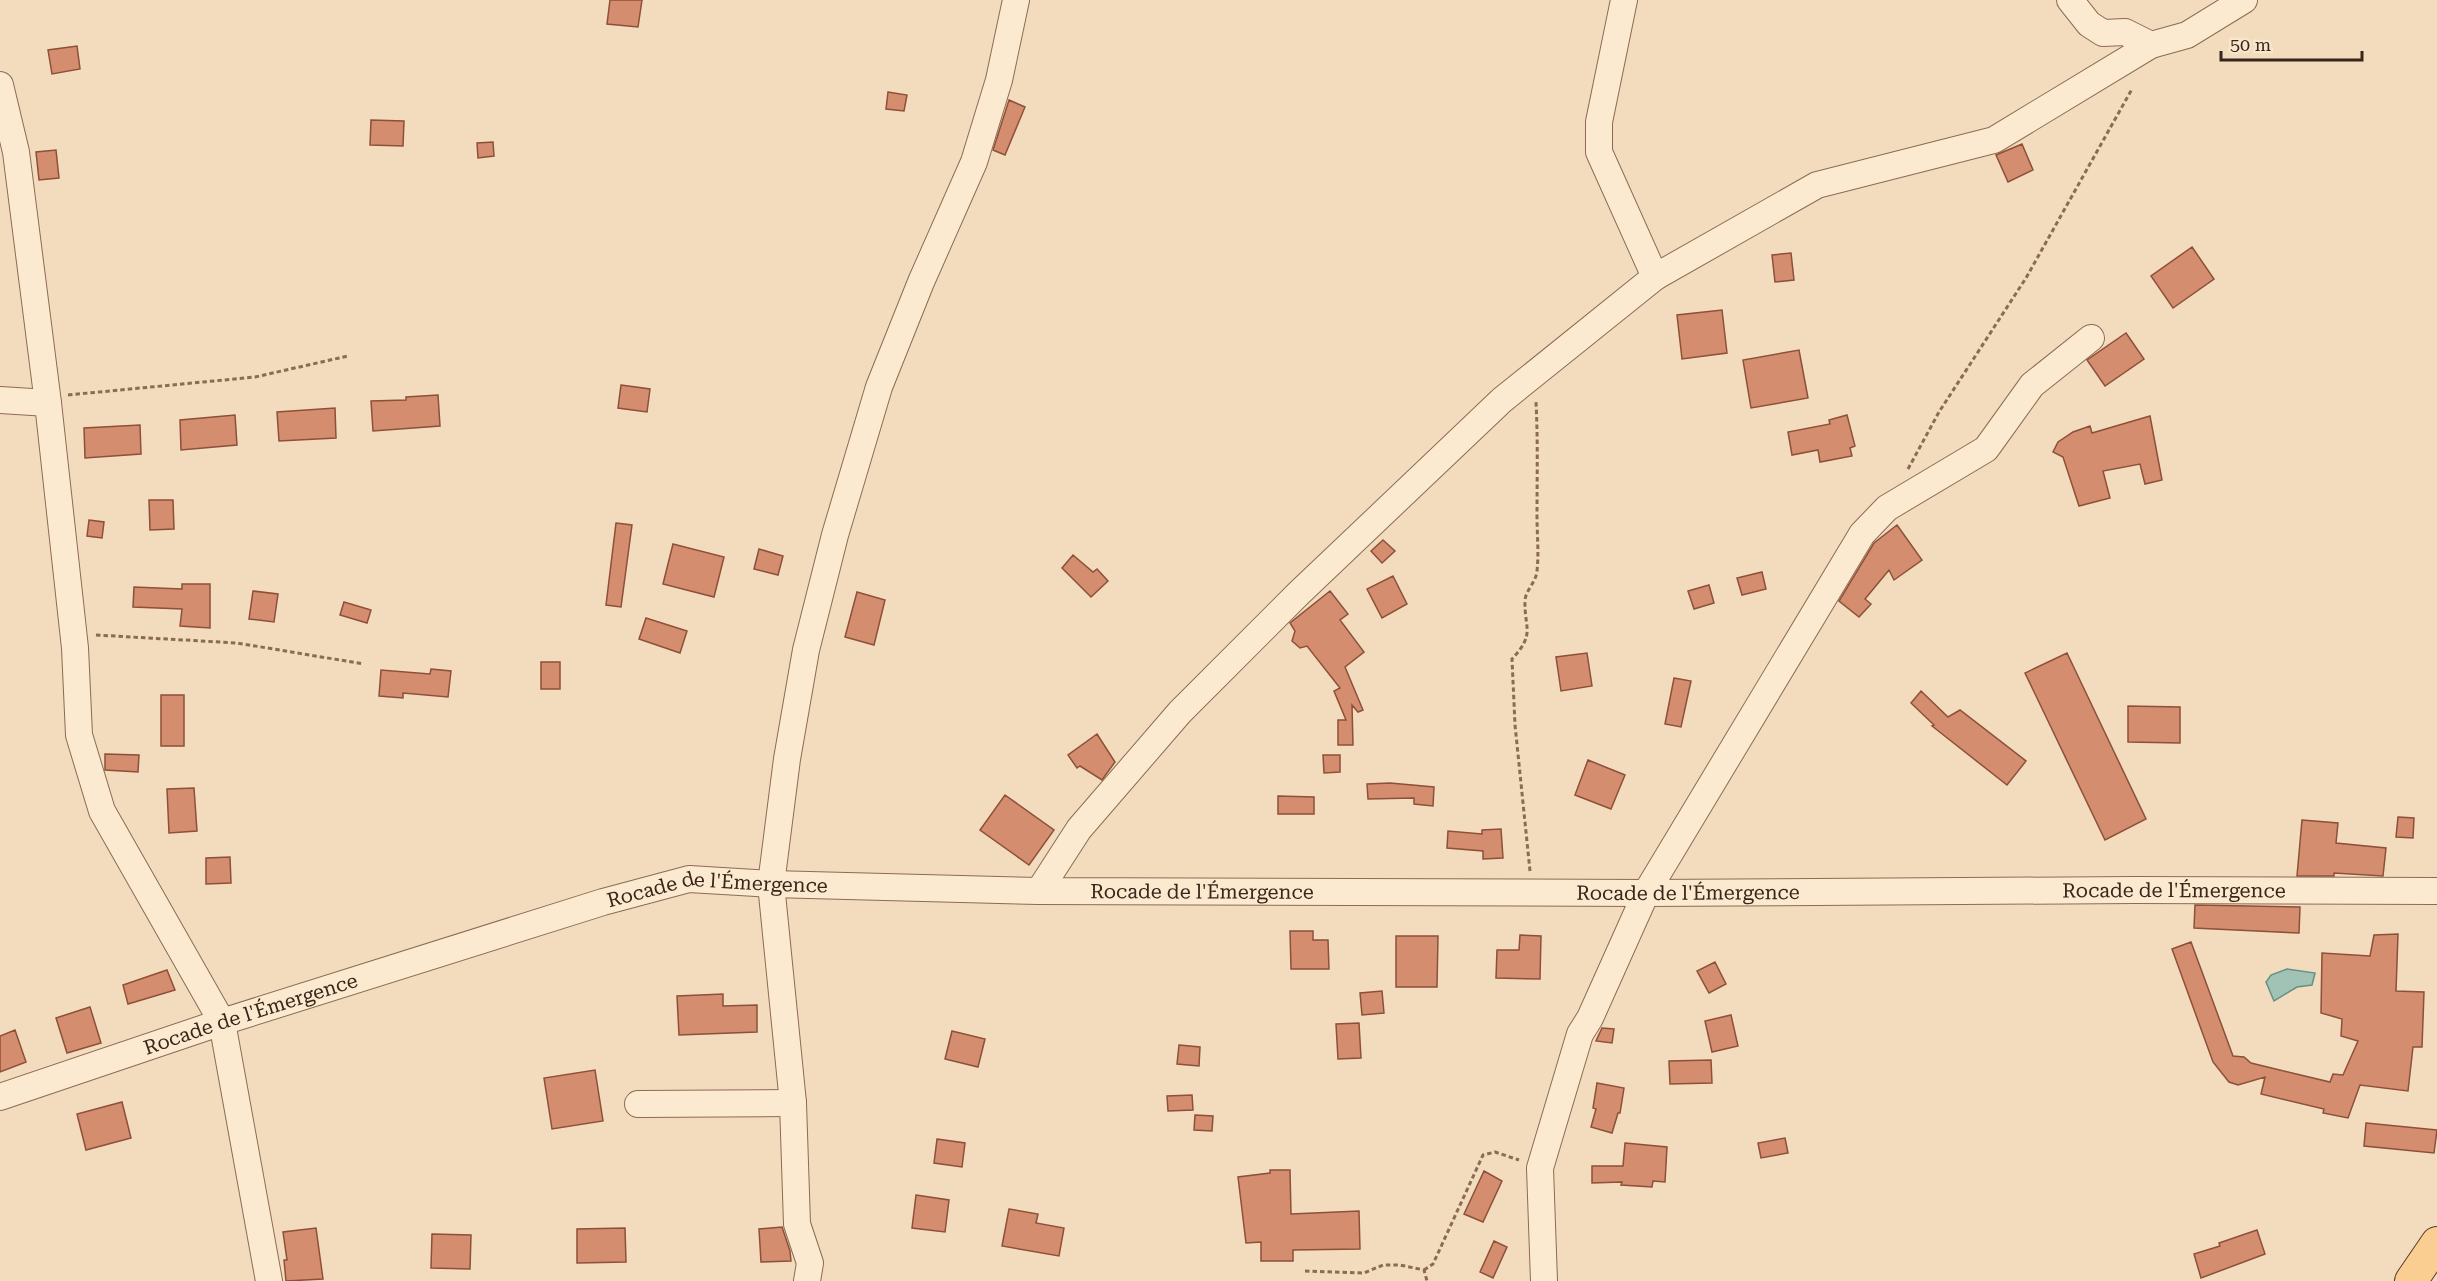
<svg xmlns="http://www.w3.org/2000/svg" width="2437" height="1281" viewBox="0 0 2437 1281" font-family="'Roboto Serif',serif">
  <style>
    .water { fill: #a1c3b5; stroke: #679182; stroke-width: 1.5 }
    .building { fill: #d48d6f; stroke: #8d5038; stroke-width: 1.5 }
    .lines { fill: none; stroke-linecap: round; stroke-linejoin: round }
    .minor-casing { stroke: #8b6b54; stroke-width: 28 }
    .major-casing { stroke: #583a29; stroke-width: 34 }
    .path { stroke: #8b6b54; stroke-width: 3; stroke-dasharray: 4.5 3; stroke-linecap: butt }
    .minor { stroke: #fcead0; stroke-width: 26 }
    .major { stroke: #facd90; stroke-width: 32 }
    .labels { text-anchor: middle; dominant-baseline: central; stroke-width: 5; stroke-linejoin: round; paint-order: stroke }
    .street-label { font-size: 20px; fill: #39261a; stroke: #f9e7cd }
  </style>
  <rect width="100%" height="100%" fill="#f2dcbd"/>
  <path class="water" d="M2287 969 2315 973 2312 985 2297 987 2274 1001 2266 982 2271 975Z"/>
  <path class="building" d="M610 0H642L638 27 607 24Z
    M77 46 80 69 52 74 48 50Z
    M888 92 907 95 904 111 886 109Z
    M1009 100 1025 107 1005 155 993 150Z
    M371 120 404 121 403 146 370 145Z
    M493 142 494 156 478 158 477 143Z
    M2022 144 2033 170 2008 182 1996 155Z
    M56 150 59 178 39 180 36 152Z
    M2192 247 2214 279 2173 308 2151 276Z
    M1791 253 1794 280 1775 282 1772 255Z
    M1722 310 1727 353 1682 359 1677 315Z
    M2126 333 2144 359 2105 386 2087 360Z
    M1799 350 1808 398 1751 408 1743 360Z
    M621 385 650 389 647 412 618 408Z
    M438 395 440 426 373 431 371 401 406 400V397Z
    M335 408 336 438 279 441 277 412Z
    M235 415 237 445 181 450 180 420Z
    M1847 415 1855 446 1850 448 1852 456 1820 462 1818 450 1792 455 1788 432 1830 424 1829 420Z
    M2150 416 2162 480 2145 484 2140 464 2103 471 2110 498 2079 506 2063 457 2053 452 2058 442 2073 432 2090 426 2092 433Z
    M140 425 141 454 85 458 84 428Z
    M149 500H173L174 529 150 530Z
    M89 520 104 522 102 538 87 536Z
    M616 523 632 525 621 607 606 605Z
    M1897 525 1922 560 1894 580 1889 570 1865 599 1871 604 1859 617 1839 601 1874 543Z
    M1383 540 1395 551 1382 563 1371 551Z
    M673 544 724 557 714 597 663 584Z
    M759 549 783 556 778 575 754 569Z
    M1073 555 1093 572 1097 569 1108 581 1091 597 1062 568Z
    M1762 572 1766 589 1742 595 1737 578Z
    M1393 576 1407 604 1382 618 1367 589Z
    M182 584H210V628L180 626 182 609 133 607 134 587 182 589Z
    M1709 585 1714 603 1694 609 1688 591Z
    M253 591 278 594 274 622 249 619Z
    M1330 591 1348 614 1340 620 1364 652 1345 667 1363 710 1358 712 1352 705 1353 745H1338V720H1346L1334 691 1340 688 1307 646 1300 648 1292 641 1295 631 1290 623Z
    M857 592 885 600 874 645 845 637Z
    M344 602 371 610 367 623 340 615Z
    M646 618 687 631 680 653 639 639Z
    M1587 653 1592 686 1561 691 1556 657Z
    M2067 653 2146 819 2105 840 2025 673Z
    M541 662H560V689H541Z
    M431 669 451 671 448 697 403 693V698L379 696 381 670 430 674Z
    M1674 678 1691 681 1681 727 1665 724Z
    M1921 691 1948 717 1960 710 2026 761 2007 785 1932 726 1934 725 1911 703Z
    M161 695H184V746H161Z
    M2128 706 2180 707V743L2128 742Z
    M1097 734 1115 762 1102 780 1080 766 1077 768 1068 755Z
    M105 754 139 755 138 772 105 770Z
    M1323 755H1340V772L1324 773Z
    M1588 760 1625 775 1611 809 1575 795Z
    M1390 783 1434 787 1433 806 1414 804V798L1368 799 1367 784Z
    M194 788 197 831 169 833 167 789Z
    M1005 795 1054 830 1029 865 980 830Z
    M1278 796 1314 797V814H1278Z
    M2398 817 2414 818 2413 838 2396 837Z
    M2302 820 2338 823 2336 843 2386 848 2383 876 2334 873V876H2297Z
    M1501 829 1503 858 1483 859V851L1447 848 1448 831 1482 834V830Z
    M230 857 231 883 206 884V858Z
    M2195 905 2300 907 2299 933 2194 928Z
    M1290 931H1313V940H1328L1329 969H1291Z
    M2398 934 2396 991 2424 992 2422 1047H2413L2408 1091 2360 1085 2348 1118 2323 1113 2324 1109 2261 1094 2265 1077 2238 1085 2229 1082 2213 1062 2172 949 2191 942 2233 1056 2244 1057 2251 1063 2330 1082 2333 1074 2343 1075 2358 1041 2341 1036 2342 1019 2321 1013 2322 953 2370 956 2374 935Z
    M1520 935 1541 936 1540 979 1496 978 1497 950H1519Z
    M1396 936H1438L1437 987H1396Z
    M1715 962 1726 984 1709 993 1697 971Z
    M167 970 175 990 128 1004 123 985Z
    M1382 991 1384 1013 1362 1015 1360 993Z
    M723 994V1006L757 1005V1032L679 1035 677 996Z
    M90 1007 101 1043 67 1053 56 1018Z
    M1731 1015 1738 1046 1712 1052 1705 1021Z
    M1359 1023 1361 1058 1338 1059 1336 1024Z
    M1602 1028 1614 1029 1612 1043 1596 1041Z
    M15 1030 26 1062 0 1072V1036Z
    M952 1031 985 1039 978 1067 945 1059Z
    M1179 1045 1200 1047 1199 1066 1177 1064Z
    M1711 1060 1712 1083 1670 1084 1669 1061Z
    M595 1070 603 1121 552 1129 544 1078Z
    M1597 1083 1624 1088 1620 1113H1618L1612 1133 1591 1127 1596 1109 1593 1108Z
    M1192 1095 1193 1110 1168 1111 1167 1096Z
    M122 1102 131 1138 86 1150 77 1114Z
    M1195 1115 1213 1116 1212 1131 1194 1130Z
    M2366 1123 2437 1130 2434 1153 2364 1146Z
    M1785 1138 1788 1153 1761 1158 1758 1143Z
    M937 1139 965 1143 962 1167 934 1163Z
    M1625 1143 1667 1147 1665 1182 1653 1181 1652 1187 1621 1185 1622 1182 1592 1183V1166H1623Z
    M1270 1170H1290L1291 1214 1359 1211 1360 1249 1293 1250V1261H1261V1242L1246 1243 1238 1177 1270 1173Z
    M1484 1171 1502 1181 1483 1222 1464 1214Z
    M916 1195 949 1200 945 1232 912 1228Z
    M1009 1209 1038 1214 1036 1223 1064 1228 1059 1256 1002 1246Z
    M782 1227 790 1251 791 1261 761 1262 759 1229Z
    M316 1228 323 1279 286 1281 284 1260H287L283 1232Z
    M625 1228 626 1262 577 1263V1229Z
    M2257 1230 2265 1254 2201 1278 2194 1254 2220 1246 2219 1243Z
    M432 1234 471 1235 470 1269 431 1268Z
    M1494 1241 1507 1247 1493 1278 1480 1272Z"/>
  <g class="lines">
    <defs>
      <g id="minor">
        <path d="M1624 0 1599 122V152L1655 277"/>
        <path d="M2070 0 2089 24 2103 33 2125 32 2151 45"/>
        <path d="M0 85 16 152 48 403 75 648 79 735 102 811 222 1022 269 1281"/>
        <path d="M0 400 48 403"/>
        <path d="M1039 891 1079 829 1180 712 1298 594 1502 400 1655 277 1817 185 1994 140 2151 45 2187 35 2244 0"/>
        <path id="s1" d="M0 1097 222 1022 603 902 689 879 771 884 1039 891 1646 893 2134 890 2437 891"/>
        <path d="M638 1104 793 1103"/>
        <path d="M807 1281 810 1263 797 1224 793 1103 771 884 787 759 806 650 835 535 879 387 921 282 974 162 999 80 1016 0"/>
        <path d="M1544 1281 1540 1168 1580 1034 1590 1018 1646 893 1862 534 1887 508 1986 449 2032 385 2091 338"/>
      </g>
      <path id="major" d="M2411 1281 2437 1243"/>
    </defs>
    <use href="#minor" class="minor-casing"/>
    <use href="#major" class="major-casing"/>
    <path class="path" d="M68 395 255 377 348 356
      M1908 469 1939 412 2026 278 2132 89
      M96 635 237 643 364 664
      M1530 871 1515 725 1512 659C1536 633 1524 629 1525 600 1526 590 1536 582 1537 571 1539 552 1537 535 1537 516 1537 478 1538 440 1536 402
      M1424 1270 1433 1264 1483 1155 1495 1152 1519 1160
      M1305 1271 1364 1273 1383 1265H1400L1424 1270 1427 1281"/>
    <use href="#minor" class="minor"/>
    <use href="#major" class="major"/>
  </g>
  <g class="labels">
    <g class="street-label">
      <text stroke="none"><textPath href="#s1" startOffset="2208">Rocade de l'Émergence</textPath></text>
      <text stroke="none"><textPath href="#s1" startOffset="1236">Rocade de l'Émergence</textPath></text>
      <text stroke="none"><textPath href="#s1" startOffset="1722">Rocade de l'Émergence</textPath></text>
      <text stroke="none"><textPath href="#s1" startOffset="750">Rocade de l'Émergence</textPath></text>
      <text stroke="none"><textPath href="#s1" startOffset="264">Rocade de l'Émergence</textPath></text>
    </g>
  </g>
  <path d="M2221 51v9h141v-9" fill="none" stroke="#39261a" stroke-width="3"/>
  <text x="2230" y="51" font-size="18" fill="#39261a" stroke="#f9e7cd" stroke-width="4.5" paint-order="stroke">50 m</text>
</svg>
